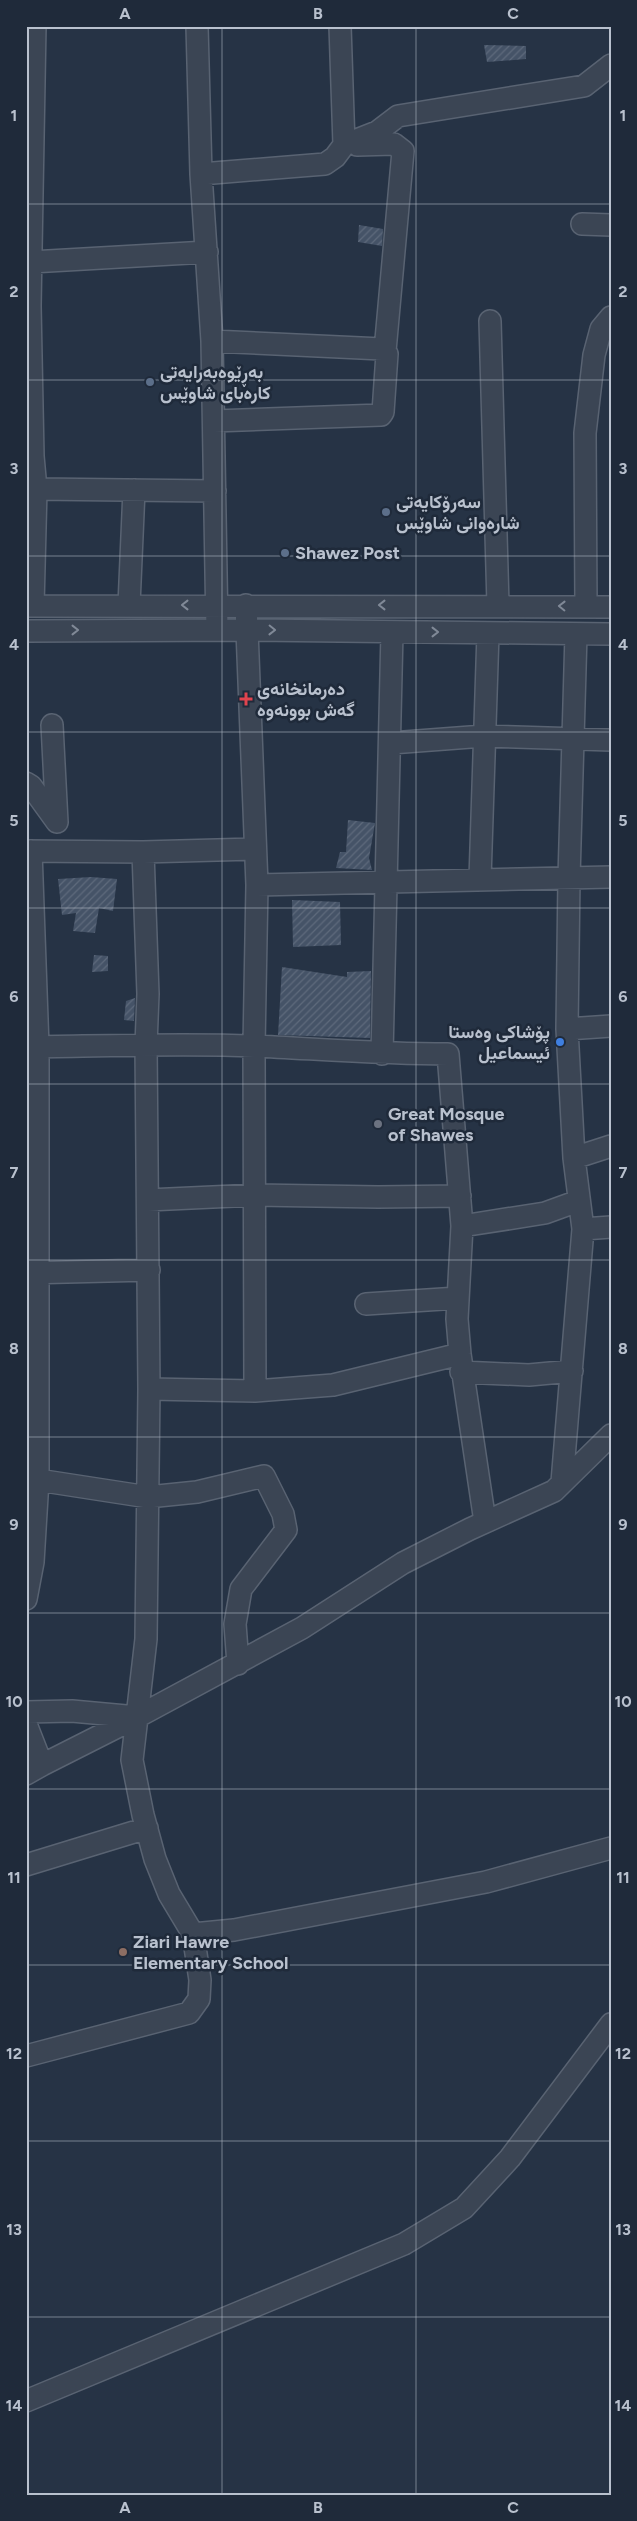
<svg xmlns="http://www.w3.org/2000/svg" width="637" height="2521" viewBox="0 0 637 2521" font-family="Figtree,Vazirmatn,sans-serif">
  <style>
    .building { fill: url(#building-hatch) }
    .lines { fill: none; stroke-linecap: round; stroke-linejoin: round }
    .minor-casing { stroke: #596372; stroke-width: 24 }
    .minor { stroke: #3b4554; stroke-width: 21 }
    .oneway { stroke: #808997 }
    .grid { fill: none; stroke: #b9c1ce; stroke-width: 1; stroke-opacity: 0.55 }
    .service-dot { fill: #5c6f8a; stroke: #1f2a3a; stroke-width: 2 }
    .health-dot { fill: #e0444e; stroke: #1f2a3a; stroke-width: 2 }
    .shop-dot { fill: #3f7fe0; stroke: #1f2a3a; stroke-width: 2 }
    .worship-dot { fill: #6b7280; stroke: #1f2a3a; stroke-width: 2 }
    .education-dot { fill: #8d6e63; stroke: #1f2a3a; stroke-width: 2 }
    .labels { text-anchor: middle; dominant-baseline: central; stroke-width: 5; stroke-linejoin: round; paint-order: stroke }
    .poi-label { font-size: 18px; font-weight: bold; fill: #b9c1ce; stroke: #1f2a3a; text-anchor: start }
    .neatline { fill: none; stroke: #b9c1ce; stroke-width: 2 }
    .grid-label { font-size: 16px; text-anchor: middle; font-weight: bold; fill: #b9c1ce }
  </style>
  <defs>
    <pattern id="building-hatch" width="6" height="6" patternUnits="userSpaceOnUse" patternTransform="scale(1.25)"><rect width="6" height="6" fill="#455367"/><path d="M-1 1l2-2M0 6l6-6M5 7l2-2" fill="none" stroke="#5e6a7c"/></pattern>
  </defs>
  <rect width="100%" height="100%" fill="#263345"/>
  <path class="building" d="M484 45 526 46V59L487 62Z
    M359 225 383 229 382 246 358 242Z
    M348 820 375 823 369 858 372 870 336 868 340 852H346Z
    M91 877 117 879 113 911 99 908 95 933 73 931 76 913 62 915 58 879Z
    M292 900 340 902 341 945 293 947Z
    M94 955 108 956V971L92 972Z
    M282 967 347 977V972L371 971 370 1038 278 1035Z
    M135 998 134 1021 124 1020 126 1001Z"/>
  <g class="lines">
    <defs>
      <path id="minor" d="M197 26 201 174 212 341 217 630
        M344 145 377 132 398 116 584 86 611 65
        M357 145 394 144 403 151 385 351
        M201 174 325 164 335 157 344 145 340 26
        M582 224 611 225
        M31 262 207 252
        M490 321 498 605
        M212 341 382 349 387 354 383 412 381 415 214 421
        M36 489 215 491
        M129 605 134 490
        M246 605 257 885 254 1046 255 1391
        M26 606 611 607
        M33 606 36 489 33 456 30 306 35 26
        M586 606 585 433 594 355 601 329 611 317
        M26 631 247 630 611 634
        M52 725 57 822
        M391 743 484 736 611 740
        M26 783 31 786 57 822
        M26 851 143 852 254 849
        M143 852 148 994 146 1045 149 1389 146 1639 132 1760 143 1815 155 1859 169 1894 193 1934 234 1930 486 1882 611 1848
        M480 879 488 633
        M257 885 611 877
        M567 1029 611 1026
        M26 1047C102 1046 178 1043 255 1046 319 1049 383 1054 448 1054L462 1226 457 1319 460 1354 485 1522
        M382 1054 392 632
        M574 1158 611 1146
        M148 1200 256 1195 378 1197 460 1196
        M462 1226 545 1213 578 1201
        M583 1229 611 1227
        M26 1273 149 1270
        M366 1304 458 1298
        M461 1372 529 1375 572 1371
        M149 1389 255 1391 333 1385 460 1354
        M26 1481 38 1480 148 1497 197 1492 264 1476 283 1514 286 1530 241 1589 235 1624 238 1664
        M562 1482 583 1229 574 1158 567 1029 569 878 576 634
        M26 1599 33 1562 38 1480V1047L31 851
        M26 1712 72 1711 137 1717
        M26 1724 42 1765 26 1774
        M42 1765 137 1717 302 1628 403 1563 470 1529 554 1491 611 1435
        M26 1865 147 1828
        M26 2056 189 2013 199 1999 200 1980 193 1934
        M26 2401 404 2244 464 2208 510 2158 611 2024"/>
    </defs>
    <use href="#minor" class="minor-casing"/>
    <use href="#minor" class="minor"/>
  </g>
  <defs><path id="oneway-chevron" d="M-2-3.5L2.5 0L-2 3.5" fill="none" stroke-width="1.6" stroke-linecap="round" stroke-linejoin="round" transform="scale(1.25)"/></defs>
  <g class="oneway">
    <use href="#oneway-chevron" transform="translate(185 605) rotate(180)"/>
    <use href="#oneway-chevron" transform="translate(382 605) rotate(180)"/>
    <use href="#oneway-chevron" transform="translate(562 606) rotate(-179)"/>
    <use href="#oneway-chevron" transform="translate(75 630)"/>
    <use href="#oneway-chevron" transform="translate(272 630) rotate(1)"/>
    <use href="#oneway-chevron" transform="translate(435 632)"/>
  </g>
  <path class="grid" d="M222 26V2495M416 26V2495M26 204H611M26 380H611M26 556H611M26 732H611M26 908H611M26 1084H611M26 1260H611M26 1437H611M26 1613H611M26 1789H611M26 1965H611M26 2141H611M26 2317H611"/>
  <g class="service-dot">
    <circle cx="150" cy="382" r="5"/>
    <circle cx="386" cy="512" r="5"/>
    <circle cx="285" cy="553" r="5"/>
  </g>
  <path class="health-dot" d="M243.5 691.5h5v5h5v5h-5v5h-5v-5h-5v-5h5z"/>
  <circle class="shop-dot" cx="560" cy="1042" r="5"/>
  <circle class="worship-dot" cx="378" cy="1124" r="5"/>
  <circle class="education-dot" cx="123" cy="1952" r="5"/>
  <g class="labels">
    <g class="poi-label">
      <text x="160" y="372">بەڕێوەبەرایەتی<tspan x="160" dy="21">کارەبای شاوێس</tspan></text>
      <text x="396" y="502">سەرۆکایەتی<tspan x="396" dy="21">شارەوانی شاوێس</tspan></text>
      <text x="295" y="553">Shawez Post</text>
      <text x="257" y="689">دەرمانخانەی<tspan x="257" dy="21">گەش بوونەوە</tspan></text>
      <text x="550" y="1032" text-anchor="end">پۆشاکی وەستا<tspan x="550" dy="21">ئیسماعیل</tspan></text>
      <text x="388" y="1114">Great Mosque<tspan x="388" dy="21">of Shawes</tspan></text>
      <text x="133" y="1942">Ziari Hawre<tspan x="133" dy="21">Elementary School</tspan></text>
    </g>
  </g>
  <rect width="637" height="2521" fill="none" stroke="#1f2a3a" stroke-width="55"/>
  <rect x="28" y="28" width="582" height="2466" class="neatline"/>
  <g class="grid-label">
    <text x="125" y="19">A</text>
    <text x="318" y="19">B</text>
    <text x="513" y="19">C</text>
    <text x="14" y="121">1</text>
    <text x="623" y="121">1</text>
    <text x="14" y="297">2</text>
    <text x="623" y="297">2</text>
    <text x="14" y="474">3</text>
    <text x="623" y="474">3</text>
    <text x="14" y="650">4</text>
    <text x="623" y="650">4</text>
    <text x="14" y="826">5</text>
    <text x="623" y="826">5</text>
    <text x="14" y="1002">6</text>
    <text x="623" y="1002">6</text>
    <text x="14" y="1178">7</text>
    <text x="623" y="1178">7</text>
    <text x="14" y="1354">8</text>
    <text x="623" y="1354">8</text>
    <text x="14" y="1530">9</text>
    <text x="623" y="1530">9</text>
    <text x="14" y="1707">10</text>
    <text x="623" y="1707">10</text>
    <text x="14" y="1883">11</text>
    <text x="623" y="1883">11</text>
    <text x="14" y="2059">12</text>
    <text x="623" y="2059">12</text>
    <text x="14" y="2235">13</text>
    <text x="623" y="2235">13</text>
    <text x="14" y="2411">14</text>
    <text x="623" y="2411">14</text>
    <text x="125" y="2513">A</text>
    <text x="318" y="2513">B</text>
    <text x="513" y="2513">C</text>
  </g>
</svg>
